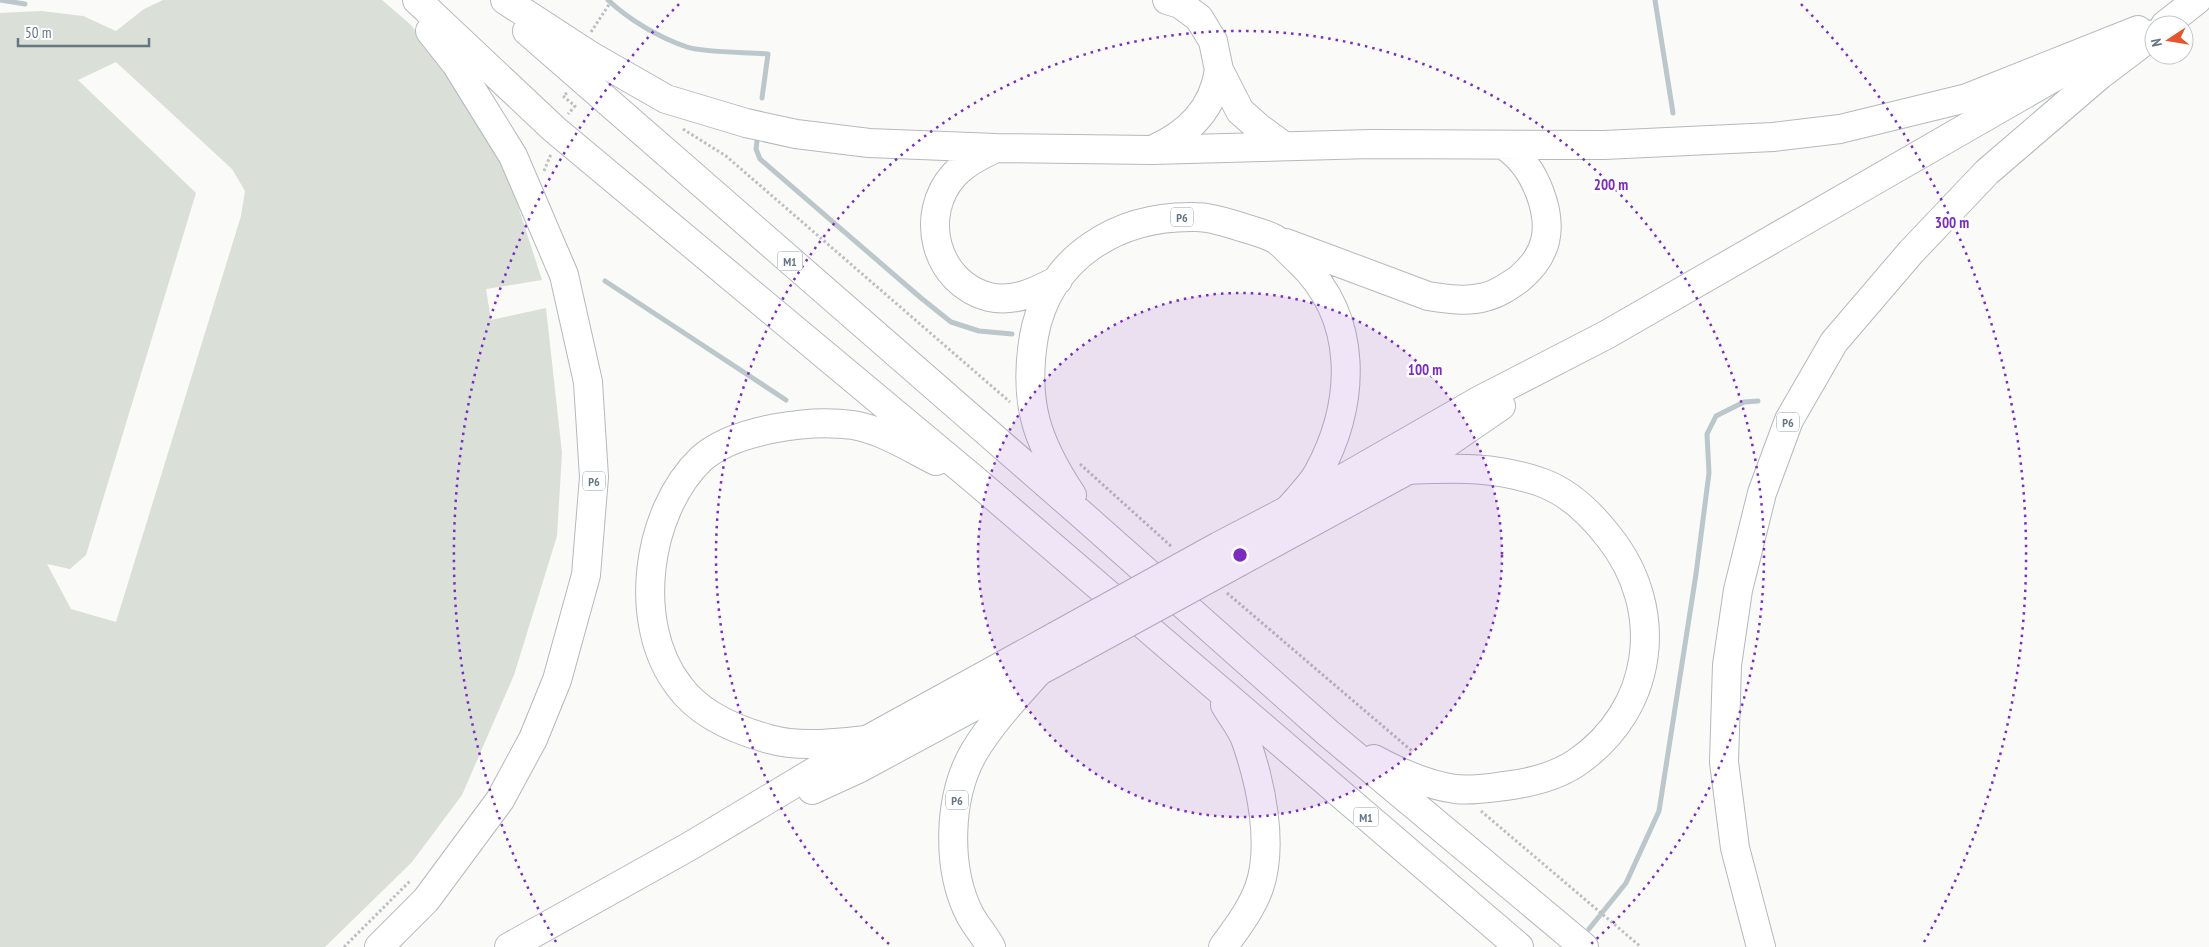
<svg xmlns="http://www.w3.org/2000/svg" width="2209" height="947" viewBox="0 0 2209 947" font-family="'PT Sans Narrow',sans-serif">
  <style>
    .green { fill: #dadfd7; fill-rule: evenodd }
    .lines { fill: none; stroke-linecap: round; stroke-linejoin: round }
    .stream { stroke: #bbc7cb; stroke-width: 5 }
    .secondary-casing { stroke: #b3babf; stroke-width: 30 }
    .primary-casing { stroke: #b5babe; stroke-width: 30 }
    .highway-casing { stroke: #b4b9bd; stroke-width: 30 }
    .path { stroke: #bbbfc2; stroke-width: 3; stroke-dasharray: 2.5 2.5; stroke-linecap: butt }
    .secondary { stroke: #fff; stroke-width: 28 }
    .primary { stroke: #fff; stroke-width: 28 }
    .highway { stroke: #fff; stroke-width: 28 }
    .primary-bridge-casing { stroke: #b5babe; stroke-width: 30; stroke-linecap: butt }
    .primary-bridge { stroke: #fff; stroke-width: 28 }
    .ring { fill: none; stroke: #7b2cbf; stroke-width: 2.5; stroke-dasharray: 2.5 5 }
    .labels { text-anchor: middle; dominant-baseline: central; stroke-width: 5; stroke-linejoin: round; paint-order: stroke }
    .shield { fill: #fff; stroke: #939fa8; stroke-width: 1 }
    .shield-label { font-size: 12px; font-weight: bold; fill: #657683 }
    .centre { fill: #7b2cbf; stroke: #fff; stroke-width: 2.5 }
    .ring-label { font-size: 15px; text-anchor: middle; font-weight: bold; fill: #7b2cbf; stroke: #fff; stroke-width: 5; stroke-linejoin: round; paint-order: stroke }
  </style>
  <rect width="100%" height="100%" fill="#fafaf8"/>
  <path class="green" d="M163 0H382L411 25 462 93 506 169 542 280 486 289 491 320 546 308 562 453 557 536 514 675 462 795 412 862 325 947H0V13L41 11 83 16 116 31 144 9ZM116 62 232 169 245 191 241 216 116 622 71 609 47 564 70 569 86 555 196 193 78 80Z"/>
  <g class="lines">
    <path class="stream" d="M0 0 25 4
      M608 0C629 20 660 38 687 47 705 53 748 52 768 54L762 98
      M1655 0 1673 113
      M757 141 756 149 760 159 921 298 951 322 979 331 1012 334
      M605 281 786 400
      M1589 929 1626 883 1659 811 1696 574 1709 473 1707 434 1716 416 1744 402 1758 401"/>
    <defs>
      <path id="secondary" d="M1167 0 1180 4 1199 18 1213 41 1219 70 1240 111 1258 127 1284 146
        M1152 150C1188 134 1213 110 1219 70"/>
      <path id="primary" d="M1219 546 1288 510 1480 400 1606 335 2084 60
        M1239 562 1408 470 1501 406
        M812 790 860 768 1069 655
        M509 947 690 846 867 740 1056 636"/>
      <path id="highway" d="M417 0 554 129 976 481 1519 947
        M505 0 591 56 666 99 746 123 796 134 869 143 996 148 1152 150 1372 144 1604 145 1773 137 1840 129 1967 98 2138 30
        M2165 25 2197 0
        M527 31 1080 513 1328 733 1584 947
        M996 148C980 156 966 162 954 175 918 215 935 283 989 297 1014 303 1037 291 1058 280
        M1286 243 1428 296C1447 299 1467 302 1485 297 1498 294 1509 286 1519 279 1548 255 1553 228 1540 193 1532 172 1522 158 1504 145
        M1072 495C1036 441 1023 401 1034 336 1049 256 1119 215 1196 217 1210 217 1225 222 1238 226 1250 230 1264 233 1275 239 1283 244 1291 254 1298 260 1360 318 1356 403 1318 473 1311 486 1298 498 1288 510
        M867 740C834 743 801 748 769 739 736 730 699 714 679 686 631 624 646 512 701 459 734 429 811 419 853 425 882 430 910 448 936 461
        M1374 759C1398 772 1428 785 1455 789 1471 791 1489 788 1505 786 1529 783 1555 777 1576 763 1654 710 1667 610 1609 537 1592 515 1570 493 1543 483 1496 466 1457 468 1408 470
        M379 947 426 900 500 800 533 739 557 680 586 575 594 477 588 382 564 275 513 156 456 64 430 31
        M991 947C985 936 976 926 970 915 946 868 948 797 974 752 992 722 1016 697 1039 671
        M1223 947C1236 929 1251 910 1259 888 1274 845 1261 784 1246 741 1242 729 1232 717 1225 705
        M1761 947 1735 848 1724 762 1727 665 1738 590 1762 493 1789 420 1834 342 1911 252 1987 172 2100 75 2154 34"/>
    </defs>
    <use href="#secondary" class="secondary-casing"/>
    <use href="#primary" class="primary-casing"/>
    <use href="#highway" class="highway-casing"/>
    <path class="path" d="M591 32 612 0
      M567 93 563 96 575 106 568 114
      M683 129 726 156 1010 402
      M544 171 551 154
      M1080 464 1172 547
      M1227 593 1412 751
      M1481 811 1641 947
      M344 947 411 880"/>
    <use href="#secondary" class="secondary"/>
    <use href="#primary" class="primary"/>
    <use href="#highway" class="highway"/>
    <defs>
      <path id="primary-bridge" d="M1056 636 1219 546
        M1069 655 1239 562"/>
    </defs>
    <use href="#primary-bridge" class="primary-bridge-casing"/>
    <use href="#primary-bridge" class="primary-bridge"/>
  </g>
  <circle cx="1240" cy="555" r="262" fill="#7b2cbf" fill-opacity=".12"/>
  <g class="ring">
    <circle cx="1240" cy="555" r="262"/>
    <path d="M889 944A524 524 0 1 1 1591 944"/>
    <path d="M556 942A786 786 0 0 1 679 4M1801 4A786 786 0 0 1 1924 942"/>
  </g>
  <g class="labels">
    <g class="shield">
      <rect x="1171" y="207.5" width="22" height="19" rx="4"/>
      <rect x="777.5" y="251.5" width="25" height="19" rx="4"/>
      <rect x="1777" y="412.5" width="22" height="19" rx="4"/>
      <rect x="583" y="471.5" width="22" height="19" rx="4"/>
      <rect x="946" y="790.5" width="22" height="19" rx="4"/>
      <rect x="1353.5" y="807.5" width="25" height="19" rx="4"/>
    </g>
    <g class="shield-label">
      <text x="1182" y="217">Р6</text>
      <text x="790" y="261">М1</text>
      <text x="1788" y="422">Р6</text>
      <text x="594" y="481">Р6</text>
      <text x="957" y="800">Р6</text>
      <text x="1366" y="817">М1</text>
    </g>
  </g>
  <circle cx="1240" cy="555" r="8" class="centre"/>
  <g class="ring-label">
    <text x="1611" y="190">200 m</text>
    <text x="1952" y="228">300 m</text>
    <text x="1425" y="375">100 m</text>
  </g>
  <g transform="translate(2169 40) rotate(258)"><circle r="24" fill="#ffffff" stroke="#c1c8cd"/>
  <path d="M0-4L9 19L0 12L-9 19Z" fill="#e4572e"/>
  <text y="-8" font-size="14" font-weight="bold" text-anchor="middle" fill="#657683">N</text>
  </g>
  <path d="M18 38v8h131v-8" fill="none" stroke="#657683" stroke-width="2.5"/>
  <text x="25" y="38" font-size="15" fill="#657683" stroke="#ffffff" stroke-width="4" paint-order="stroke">50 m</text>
</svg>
